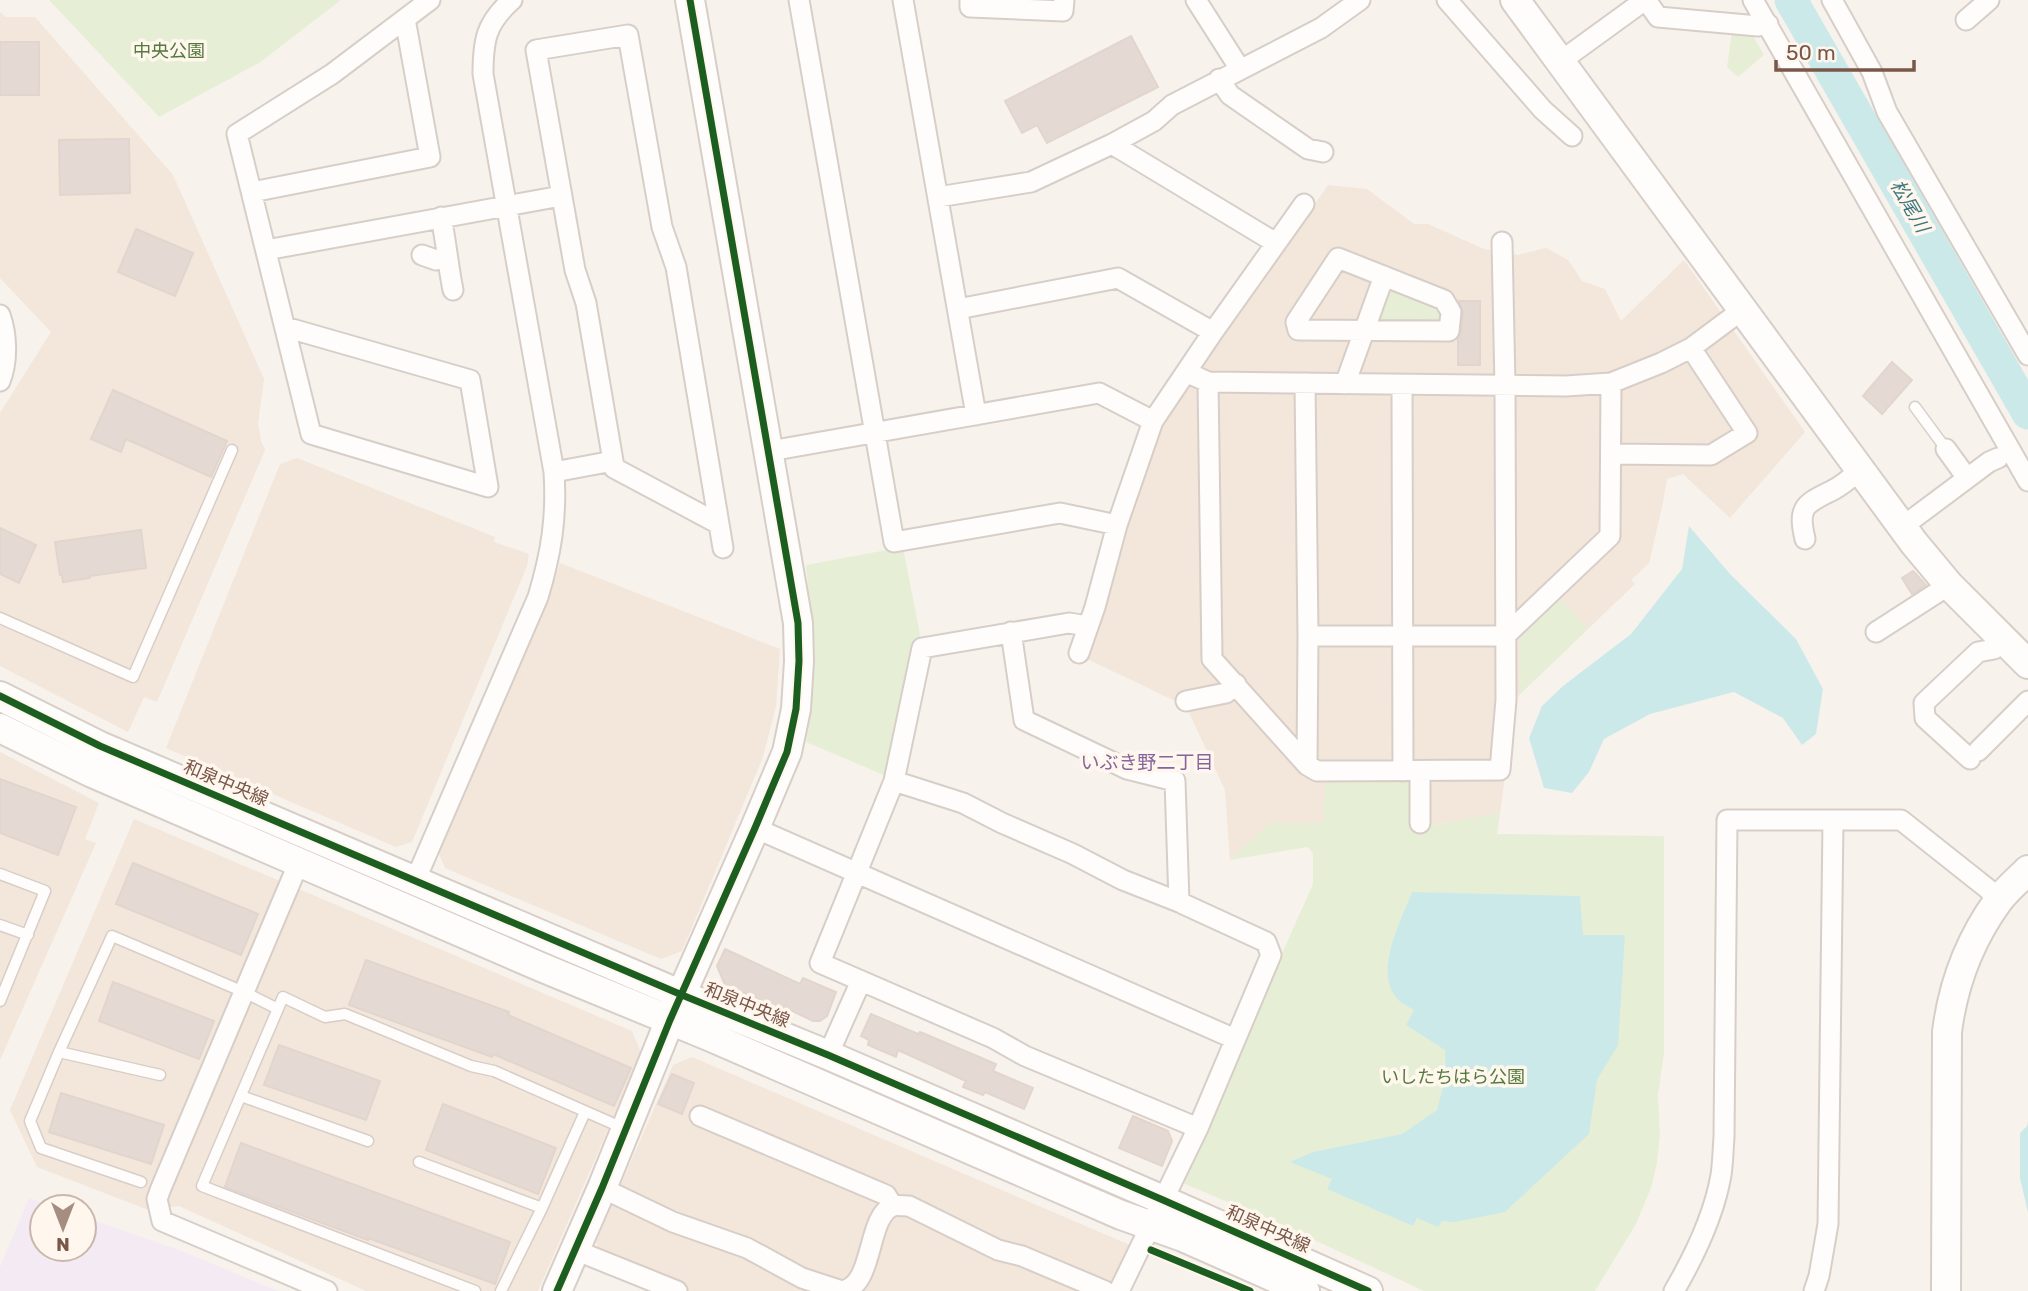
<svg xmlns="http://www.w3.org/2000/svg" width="2028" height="1291" viewBox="0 0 2028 1291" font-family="Rubik,'Noto Sans JP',sans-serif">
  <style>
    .residential { fill: #f3e6da }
    .education { fill: #f4eaf4 }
    .green { fill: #e6efd6 }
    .water { fill: #cce9ea }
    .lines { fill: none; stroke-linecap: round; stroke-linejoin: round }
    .river { stroke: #cce9ea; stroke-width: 33 }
    .building { fill: #e5dad3; stroke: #e1d5ce; stroke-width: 2 }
    .lane-casing { stroke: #d7cec8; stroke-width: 13 }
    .street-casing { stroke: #d7cec8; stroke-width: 23 }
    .secondary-casing { stroke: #d8cec8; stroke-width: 32 }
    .lane { stroke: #fefdfc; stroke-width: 10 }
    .street { stroke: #fefdfc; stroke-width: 19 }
    .secondary { stroke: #fefdfc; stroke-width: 28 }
    .cycleway-casing { stroke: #fff7ee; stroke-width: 11 }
    .cycleway { stroke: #1b5e20; stroke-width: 7 }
    .labels { text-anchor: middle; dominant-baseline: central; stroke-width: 7; stroke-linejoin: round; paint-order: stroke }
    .park-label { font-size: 18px; fill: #537a3d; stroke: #fff7ee }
    .street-label { font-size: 18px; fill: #795749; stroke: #fff7ee }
    .water-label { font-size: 19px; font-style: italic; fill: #3c787e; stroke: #fff7ee }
    .neighbourhood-label { font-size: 19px; fill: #86659c; stroke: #fff7ee }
  </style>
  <rect width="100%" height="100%" fill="#f8f2ec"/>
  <path class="residential" d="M0 12 6 17H35L173 175 264 379 258 423 261 441 265 450 157 702 144 697 128 732 0 666V413L51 332 0 278Z
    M1328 185 1367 189 1414 224H1428L1484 249 1518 255 1546 248 1568 260 1582 281 1605 289 1621 321 1684 260 1805 432 1730 518 1683 474 1667 479 1662 507 1649 563 1631 580 1635 584 1516 698 1500 813 1413 829 1270 823 1230 860 1225 790 1186 706 1087 659 1129 510 1159 424 1209 357Z
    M297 458 495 537 494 542 529 554 527 566 412 842 396 847 166 748 280 464Z
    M560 563 780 649 776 706 763 757 682 951 661 959 445 868 439 854 545 608Z
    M0 752 99 803 85 839 96 843 0 1060Z
    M134 819 632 1031 641 1053 538 1291H366L179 1206 146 1209 37 1167 10 1110Z
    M692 1057 1132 1246 1112 1291H686L600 1254 596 1242 673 1065Z"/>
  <path class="education" d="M29 1198 54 1207H42V1249H84V1217L179 1250 278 1291H0V1267Z"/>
  <path class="green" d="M49 0H341L259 63 159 117Z
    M1732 31 1751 32 1764 55 1738 77 1727 67Z
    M1394 286 1438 304 1444 312 1443 321 1437 326 1380 325C1375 311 1382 294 1394 286Z
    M903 547 921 640 914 641 886 776 806 742C815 681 812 627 806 565Z
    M1558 596 1588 629 1520 694 1519 635Z
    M1326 781H1410L1413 785V829L1500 813 1497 834 1664 836V1053L1658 1095 1660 1133 1657 1163 1651 1188 1636 1224 1595 1291H1424L1271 1220 1180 1182 1313 884V854L1308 847 1230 860 1270 823H1323Z"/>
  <path class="water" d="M1689 526 1730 574 1796 639 1823 689 1816 734 1802 745 1783 718 1734 692 1650 714 1604 739 1589 772 1572 793 1544 788 1529 738 1542 706 1563 686 1631 634 1682 569Z
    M1412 892 1580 896 1583 935H1625L1618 1045 1597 1080 1589 1134 1505 1212 1455 1222 1442 1221 1438 1227 1417 1218 1413 1226 1327 1189 1332 1179 1290 1162 1313 1152 1402 1134 1437 1110 1446 1075 1445 1050 1406 1025 1414 1010C1409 1007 1400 1003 1396 997 1374 970 1401 921 1412 892Z
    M2028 1121V1213L2020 1178V1133L2027 1126Z"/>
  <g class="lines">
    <path class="river" d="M1791 0 2028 413"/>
  </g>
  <path class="building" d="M1131 36 1158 87 1047 143 1037 125 1022 133 1005 101Z
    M0 42H39V95H0Z
    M129 139 130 193 60 195 59 140Z
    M136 229 193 253 175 296 118 272Z
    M1459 301H1480V365H1458V339L1461 332 1463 313Z
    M1892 362 1912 380 1882 414 1863 396Z
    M113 390 227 441 211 477 126 439 121 452 91 439Z
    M0 528 36 545 19 583 0 574Z
    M141 530 146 568 90 576V578L63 582 62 575H60L55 542Z
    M1913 571 1926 585 1912 594 1902 578Z
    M0 779 76 807 58 855 0 833Z
    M133 863 258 914 241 955 116 904Z
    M725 949 800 984 803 978 836 992 827 1016 820 1021H813L784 1007 783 1010 725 985 717 966Z
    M366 960 509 1012 508 1015 631 1068 614 1106 493 1054 492 1057 349 1005Z
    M113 982 214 1021 199 1059 99 1021Z
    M871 1014 918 1034 920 1032 996 1064 993 1071 1033 1088 1024 1109 985 1092 983 1095 963 1087 966 1081 898 1050 896 1057 868 1045 869 1040 861 1036Z
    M279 1045 380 1081 366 1120 264 1085Z
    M672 1074 694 1083 682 1114 658 1104Z
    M61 1093 164 1125 151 1164 49 1132Z
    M443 1104 556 1148 538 1194 426 1150Z
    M1133 1116 1168 1131 1172 1141 1162 1166 1119 1148Z
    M241 1143 510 1242 495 1284 368 1238V1240L225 1187Z"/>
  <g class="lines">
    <defs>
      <path id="lane" d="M1915 407 1946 449
        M0 618 133 677 232 450
        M0 874 45 891 0 1001
        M0 925 28 935
        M59 1052 160 1075
        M241 1096 368 1141
        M419 1162 542 1208
        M141 1182 41 1148 30 1121 59 1052 112 936 244 992 278 1009
        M475 1291 202 1186 283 997 325 1017 345 1014 471 1066 494 1071 623 1128
        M501 1291 542 1208 585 1112"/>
      <path id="street" d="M799 0 894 542 1060 513 1117 525
        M903 0 976 415
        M970 0V7L1063 11 1064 0
        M1196 0 1240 69
        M1447 0 1543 110 1572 136
        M1646 0 1658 17 1758 26 1768 24
        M1753 0 2028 481
        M1832 0 1872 72 1887 112 2028 355
        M1966 20 1989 0
        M1561 61 1645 0
        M1219 79 1230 95 1308 149 1323 152
        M1112 144 1276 243
        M252 192 430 157 405 19
        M938 197 1031 182 1112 144 1154 121 1172 105 1321 28 1360 0
        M441 217C446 241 448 265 453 290
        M266 250 561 196
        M422 255 436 260 446 258
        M1338 258 1444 300 1451 312 1449 331 1298 330 1296 322Z
        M958 309 1118 278 1213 332
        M0 315C7 334 8 362 0 381
        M285 327 470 380 488 487 311 434 237 134 332 74 430 0
        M1186 372 1208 382 1566 386 1611 383 1661 363 1691 348 1742 310
        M1208 382 1212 659 1307 765 1317 771 1500 770 1506 700 1505 386 1502 242
        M1305 383 1308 636 1307 765
        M1345 384 1384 276
        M1402 385 1403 771
        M1946 449 1967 478
        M770 451 1099 393 1153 421
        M1611 454 1711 455 1747 433 1691 348
        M554 472 613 461 586 303 575 270 536 50 628 35 662 227 676 267 719 524 614 468 613 461
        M719 524 723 548
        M1902 527 1989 462 1998 458
        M1805 539C1797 505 1806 504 1833 490 1843 485 1852 477 1860 470
        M1088 626 1069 623 922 648 894 781 820 963 993 1038 1025 1056 1198 1128
        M1011 632 1024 720 1127 769 1175 781 1179 902
        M1876 632 1949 585
        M1308 636H1505L1610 536 1611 383
        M1079 653 1095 607 1117 525 1153 421 1213 332 1304 204
        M1186 701 1226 693 1236 684
        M1978 751 2028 701
        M1970 759 1925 718 1924 703 1978 652 1994 649 2003 640
        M894 781 963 803 1002 823 1073 854 1123 880 1179 902 1266 942 1271 955 1198 1128 1119 1291
        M1420 823V771
        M755 828 1235 1039
        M299 862 161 1188 157 1199 162 1221 327 1291
        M415 881 538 597C551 554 557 518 554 472L483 74C483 40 486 23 512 0
        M828 1055 861 981
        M700 1116 886 1195 893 1206
        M602 1188 673 1222 747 1248 802 1278 842 1291
        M575 1250 677 1291
        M842 1291C875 1286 866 1216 893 1206 897 1205 904 1206 909 1206L998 1250 1022 1256 1105 1291
        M1674 1291C1695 1255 1714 1216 1721 1175 1723 1162 1723 1149 1724 1137L1727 820H1901L1988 889 1998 901
        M1814 1291 1819 1276 1828 1224 1833 821"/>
      <path id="secondary" d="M1515 0 1914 543 1949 585 2028 664
        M0 696 100 746 682 995 828 1055 1163 1200 1368 1291
        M0 728 90 772 541 967 711 1037 1121 1215 1183 1237 1305 1291
        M557 1291 602 1188 670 1020 755 828 787 752 796 709 799 661 798 623 690 0
        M1946 1291 1947 1032C1953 984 1969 941 1998 901 2006 890 2018 880 2028 870"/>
    </defs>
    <use href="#lane" class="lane-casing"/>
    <use href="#street" class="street-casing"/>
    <use href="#secondary" class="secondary-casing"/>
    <use href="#lane" class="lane"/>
    <use href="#street" class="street"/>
    <use href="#secondary" class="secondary"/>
    <defs>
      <path id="cycleway" d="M0 696 100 746 682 995 828 1055 1163 1200 1368 1291
        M1151 1250 1250 1291
        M557 1291 602 1188 670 1020 755 828 787 752 796 709 799 661 798 623 690 0"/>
    </defs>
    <use href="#cycleway" class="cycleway-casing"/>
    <use href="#cycleway" class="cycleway"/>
  </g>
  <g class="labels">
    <g class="park-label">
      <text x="169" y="51">中央公園</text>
      <text x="1453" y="1077">いしたちはら公園</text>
    </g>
    <g class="street-label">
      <text transform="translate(226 783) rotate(23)">和泉中央線</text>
      <text transform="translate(747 1005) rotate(22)">和泉中央線</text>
      <text transform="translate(1268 1229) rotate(24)">和泉中央線</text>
    </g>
    <g class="water-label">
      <text transform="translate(1910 206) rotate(60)">松尾川</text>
    </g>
    <g class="neighbourhood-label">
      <text x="1147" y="762">いぶき野二丁目</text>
    </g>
  </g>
  <g transform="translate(63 1228) rotate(180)"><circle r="33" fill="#fff7ee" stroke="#c9b7ac" stroke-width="2"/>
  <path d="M0-5L12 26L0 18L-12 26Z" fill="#a58d82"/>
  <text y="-10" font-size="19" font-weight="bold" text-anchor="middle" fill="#795749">N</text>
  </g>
  <path d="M1776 60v10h138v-10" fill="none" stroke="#795749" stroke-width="3.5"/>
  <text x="1786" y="60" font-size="21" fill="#795749" stroke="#fff7ee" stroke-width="5" paint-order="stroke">50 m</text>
</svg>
